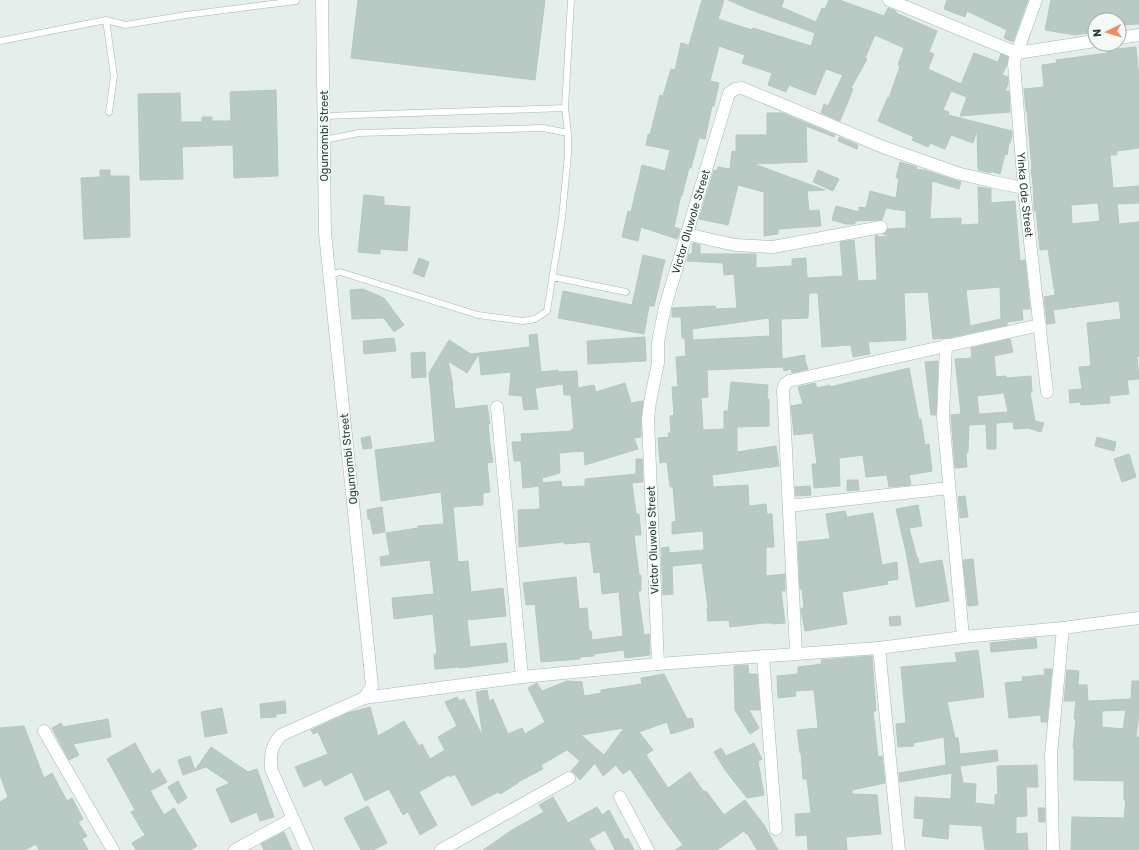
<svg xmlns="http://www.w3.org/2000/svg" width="1139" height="850" viewBox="0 0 1139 850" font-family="Rubik,sans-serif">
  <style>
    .building { fill: #b9c9c3; stroke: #b6c8c2; fill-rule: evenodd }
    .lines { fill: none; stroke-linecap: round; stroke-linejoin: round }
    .service-casing { stroke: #a6b7b2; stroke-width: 7 }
    .minor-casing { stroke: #a6b7b2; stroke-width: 13 }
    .tertiary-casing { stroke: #a6b7b2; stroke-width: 13 }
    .service { stroke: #fff; stroke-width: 6 }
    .minor { stroke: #fff; stroke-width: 12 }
    .tertiary { stroke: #fff; stroke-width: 12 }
    .labels { text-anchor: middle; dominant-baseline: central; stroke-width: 3.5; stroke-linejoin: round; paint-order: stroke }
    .street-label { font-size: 11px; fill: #22413a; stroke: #f5faf8 }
  </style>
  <rect width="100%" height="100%" fill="#e4eeea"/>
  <path class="building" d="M358 0H545L535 80 351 58Z
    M702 0H724L718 19 752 30 753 28 811 46 815 33 751 10 728 0H784L781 7 816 22 822 8 825 9 829 0H839L884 16 888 8 896 11V13L937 31 929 52 934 54 928 69 961 84 974 53 998 62 1001 54 1008 57 1007 64 1002 75 1008 77V84L1005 91H1009L1010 112 960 116 967 97 951 91 943 110 949 112 948 115 1012 131V136L1010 143H1009L1007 155 1005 154 1000 174 991 171V173L978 170 977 130 973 143 951 135 945 149 930 143 928 147 912 140 914 137 878 121 888 97 889 98 900 66 898 65 904 48 875 35 865 58 867 59 851 88 853 89 840 121 821 113 824 104 828 106 843 75 826 69 815 95 789 85 786 92 768 85 772 73 742 63 745 55 719 46 710 81 719 83 714 106H712L705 139 699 138 691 168H689L682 196 681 195 674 227 680 229 677 239 641 227 638 241 622 237 628 211 631 212 642 165 665 171 670 150 646 145 648 134 650 135 660 95 663 96 671 69 675 70 681 43 689 45Z
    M947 0H1028L1013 42 1004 38 1007 30 967 11 965 17 944 9Z
    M1051 0H1139V24L1123 25V20H1095V32L1075 35 1045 30Z
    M1136 47 1139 79V148L1117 151V155H1110L1113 188 1139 186V203L1117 204 1119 224 1139 222V356L1137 357 1139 379 1127 380 1129 394 1109 396 1110 403 1081 405 1080 402 1070 403 1069 390 1082 389 1079 367 1091 366 1087 323 1121 319 1119 301 1053 310 1055 323 1047 324 1044 297 1055 295 1048 249 1040 250 1036 211H1034V203L1033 184 1031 169H1032L1027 111H1026L1024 89 1044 87 1042 65 1057 63 1056 60 1107 53V50ZM1098 203 1100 221 1072 224 1071 205Z
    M276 90 278 176 234 178 233 145 182 147 183 179 140 180 138 94 180 93 181 122H202V117H212V121H231L230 92Z
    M767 113H782L835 135 834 137 806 126 807 162 754 164 825 190 807 191 809 211 819 210 821 226 778 229V234L764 236V192L738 185 728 225 699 219 714 170 717 171 718 167 730 169 732 151 736 152V135H767Z
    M839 137 858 145 857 149 838 141Z
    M900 162 917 167 916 169 924 170 961 182 959 189 932 181 930 219 961 218V225L979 224 978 187 991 189V203L1015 201 1020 261 1025 260 1030 309H1022L1023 320 1007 322V325L948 338 933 339 928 292 904 293 906 340 868 342 870 354 853 357 851 345 822 347 818 293H809L808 318 781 319 782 359 805 355V361L808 369 792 373 791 369 784 371 783 367 707 370 708 397 701 398 703 430 724 429V411H728L731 382 768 385 767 399H769V426L737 427V452L776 446 779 466 712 475 713 487 748 485 749 506 766 504 767 514H772L774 547H766V576L785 574V591H781L785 623 772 624V623H764L730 627 729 620 708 621 707 608 708 607 702 563 672 566 673 594 663 595 661 548 669 547V553L704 550 703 531 672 534V522L676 521 673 487H670L667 462 660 463 658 438 669 437 668 433H671L670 416 674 415 672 387H678L676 357 686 356 685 338H682L681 317H672V308L715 306 716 309 737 308 734 274 724 275 723 263 687 261 689 254H692L693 243 700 245V254H756V268L792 266V259L806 258 807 278 843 276 840 242 854 240 858 281 877 280 875 236 878 235 877 237 891 236 883 234 886 232 888 229 906 228V211L886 208 882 220 855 221V224H846L832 220 836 206 859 212V207L866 208 870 191 896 198 899 178H896ZM1000 287 1001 319 970 326 966 290ZM769 318 770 336 693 340 692 329Z
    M100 170H110V176H129L130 237 84 239 81 178 100 177Z
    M818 170 839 179 833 191 813 182Z
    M364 195 384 197V205L410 207 407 251 380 249V254L358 252Z
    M643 255 665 260 654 306H649L644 334 558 318 563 291 632 305Z
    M419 258 429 262 424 277 413 273Z
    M363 289 384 298 404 325 394 332 384 318 352 319 350 290Z
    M537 334 541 372 558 370 559 372 577 371 578 388 594 385 596 392 625 383 631 403 643 401 641 418V437L634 438 638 449 585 465 584 451 559 453 560 473 542 478 543 483 561 481 562 487 585 486V479L636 474V459H642L643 482 632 483 636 514H639L641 535H634L639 575H641V591H638L644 635 649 634 650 655 625 658 624 650 594 654V656L580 657V659L541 662 535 604 526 605 523 583 576 577 579 609 587 608 589 631H591L592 640 623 636 619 592 602 594 600 572 594 573 590 542 564 544V542L519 547 518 510 540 509 539 486 523 488 521 461H514L512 442H522L521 434 572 431V429H574L571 395H564L563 384 535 388 538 409 524 410 522 396 509 395 511 372 481 375 479 354 467 373 448 361 453 385H452L455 409 487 405 490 424H488L491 451 493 462 487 463 490 492 483 493V505L453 507 458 562 468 561 471 592 503 588 506 616 467 620 470 647 506 643 508 662 459 668V667L435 669 434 654H437L433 614 394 619 392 598 434 594 430 560 381 566 380 557 390 555 386 533 418 528V526L444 524 441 492 381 501 375 450 435 442 429 373 449 340 471 354 530 347 529 335Z
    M645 337 646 361 588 364 587 341Z
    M394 338 396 351 364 354 363 341Z
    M1010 339 1013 352 994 356 996 377 1006 376V378L1031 376 1032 392H1030L1035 421 1044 423 1041 432 1028 428 1014 429 1013 422 996 423V449H987L986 424 969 425 968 452 966 453 967 467 955 468 951 415 961 414 955 359 972 358 971 348ZM1004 393 1008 412 979 414 977 396Z
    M425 352 426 377 412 378 411 353Z
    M938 361 936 415H931L925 362Z
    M909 368 919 420 921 419 925 445 929 444 932 471 909 475 911 485 889 487 887 475 866 477 863 455 839 458 840 486 814 488 812 464H817L813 433 794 435 791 406 803 404 798 387 815 383 817 388 830 385V387Z
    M370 436 372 448 363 449 361 438Z
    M1097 437 1116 442 1114 451 1095 446Z
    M1129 454 1136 477 1122 482 1114 459Z
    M847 480H858L859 490 847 491Z
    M810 486 811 495 796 496 795 487Z
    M965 496 968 517 960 518 958 497Z
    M918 505 922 526 909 528 917 558H918L919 564 942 560 949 601 916 607 906 552 896 509Z
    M382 507 385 532 373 534 370 519H368L367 510Z
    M845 511 847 517 873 513 882 565 897 562 898 579 887 581 888 584 842 592 847 624 805 631 801 609 804 607 802 589H800L798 542 830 539 826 514Z
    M973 559 978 605 968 606 963 560Z
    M900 616 901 625 890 626 889 617Z
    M1036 638 1037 648 991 652 990 643Z
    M978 650 984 697 947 702 955 738H958L960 754 997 750 998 761 960 766 963 783 976 784 975 803 995 805V795L998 794 997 766 1037 765 1038 787H1026L1027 816 1016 817V834L1027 833 1028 850H985L982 826 949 824 948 839 922 836 924 819 914 818 915 797 951 799 952 773 900 782 899 773 946 765 944 737 913 743 914 746 898 747 896 724 906 723 901 667 957 662 955 653Z
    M872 656 876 711H873L878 757 882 756 885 783 852 790V794L877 795 881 834 846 837 847 850H808L807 835 796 836 795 814 811 813 807 779H803L801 753H800L797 730 818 728 814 690 795 691 796 696 778 698 777 676 798 674V667L822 664 821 660Z
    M748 665 749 674H757L760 710H749L759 728 750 734 735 710 734 666Z
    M1044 669H1052L1047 722H1041V715L1009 718 1005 683 1023 681 1022 677 1045 675Z
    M1067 670 1079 671 1078 685H1087L1088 701 1131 699 1132 681H1139V714L1136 737H1139V850H1071L1072 817 1124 818 1126 800H1124V781L1074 780V749L1073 748 1076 719H1074L1076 701H1064ZM1126 710 1123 729 1102 727V711Z
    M664 674 687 719 692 718 694 727 671 734 667 722 639 732 653 750 646 755 668 788 690 772 704 792 706 791 724 815 745 800 764 825 778 850H757L747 833 746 834 744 831 717 850H675L683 845 665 821 630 769 623 774 616 765 603 776 595 763 580 780 575 774 571 771 580 761 567 750 541 765 543 769 518 782V783L500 794 498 792 472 806 455 774 450 777 449 775 419 792 437 825 420 835 408 812 403 815 389 789 365 801 352 772 325 786 321 779 304 787 295 767 328 754 318 732 313 734 311 730 348 713 370 707 378 736 404 721 419 746 422 744 430 759 445 750 438 737 457 726 445 702 457 697 459 701 464 699 483 737 476 692 487 690 489 701 493 699 508 734 522 728 525 734 545 722 528 688 537 683 542 691 567 681 582 682 584 696 601 693V690L642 684 641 678ZM624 728 604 755 581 735Z
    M285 701 286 713 276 714V717L261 718 260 704Z
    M222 708 227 733 205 737 201 712Z
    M108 719 111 737 73 744 79 755 69 760 52 728 61 723 63 727Z
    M24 726 44 778 52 773 67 801 72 798 83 819 78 822 87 836 82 839 88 850H39L36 844 25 850H0V802L8 797 0 775V728Z
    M135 743 152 774 159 769 167 782 150 791 164 815 174 808 197 846 190 850H136L132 843 145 835 131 812 135 810 107 759Z
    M754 743 762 759 758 761 764 795 747 798 725 770 714 752 721 748 726 756Z
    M211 747 248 772 257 769 274 817 260 821 257 812 231 823 216 789 230 783 206 767 183 775 178 760 190 756 195 770Z
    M178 781 187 798 178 804 168 787Z
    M553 797 568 823 597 807 602 815 609 810 625 840 628 838 634 850H615L605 830 589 839 595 850H483L512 830 544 812 539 805Z
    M368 806 387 843 373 850H361L344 818Z
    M1038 808H1045V822H1039Z
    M284 832 292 850H264L261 844Z"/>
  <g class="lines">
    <defs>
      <path id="service" d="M106 20 114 76 109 112
        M0 41 106 20 125 25 186 15 296 1
        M325 116 565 108
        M324 140 359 133 543 128 568 133
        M330 275 340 272 478 315 523 321 535 319 547 311 562 218 568 154V133L565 108 571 0
        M553 277 626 292"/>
      <g id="minor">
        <path d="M889 0 1017 53 1095 41"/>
        <path id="s1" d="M1036 0 1015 58 1014 64 1024 188 1047 392"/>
        <path d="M1119 38 1139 35"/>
        <path d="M686 234 735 245 773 247 881 227"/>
        <path d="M946 345 943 417 963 637"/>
        <path d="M497 407 522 677"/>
        <path d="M789 506 949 488"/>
        <path d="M879 648 899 850"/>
        <path d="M796 653 783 390 785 384 789 381 1040 325"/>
        <path d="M763 656 776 829"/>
        <path id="s2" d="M658 664 648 419 650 402 658 363V342L665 307 729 93 735 89 742 88 883 147 957 173 994 182 1024 188"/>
        <path d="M364 698 522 677 658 664 879 648 963 637 1063 628 1139 618"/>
        <path d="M44 731 113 850"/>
        <path d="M620 797 648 850"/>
        <path d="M235 850 292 819"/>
        <path d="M441 850 569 778"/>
        <path d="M1053 850 1051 755 1063 628"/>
      </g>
      <path id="tertiary" d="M307 850 271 769C271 753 270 748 281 735L364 698 372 686 325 233 322 0"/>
    </defs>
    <use href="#service" class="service-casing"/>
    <use href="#minor" class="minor-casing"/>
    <use href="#tertiary" class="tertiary-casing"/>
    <use href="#service" class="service"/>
    <use href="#minor" class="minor"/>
    <use href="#tertiary" class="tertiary"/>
  </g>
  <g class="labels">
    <g class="street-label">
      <text transform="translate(324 136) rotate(-90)">Ogunrombi Street</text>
      <text stroke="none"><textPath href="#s1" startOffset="199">Yinka Ode Street</textPath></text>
      <text stroke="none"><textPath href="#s2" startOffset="448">Victor Oluwole Street</textPath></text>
      <text transform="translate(349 459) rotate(-96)">Ogunrombi Street</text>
      <text transform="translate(653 540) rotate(-92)">Victor Oluwole Street</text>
    </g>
  </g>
  <g transform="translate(1107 32) rotate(265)"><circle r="19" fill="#f5faf8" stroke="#a1b0ac"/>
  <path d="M0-3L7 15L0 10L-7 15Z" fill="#f88759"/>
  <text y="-6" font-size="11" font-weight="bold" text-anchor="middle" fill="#22413a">N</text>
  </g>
</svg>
